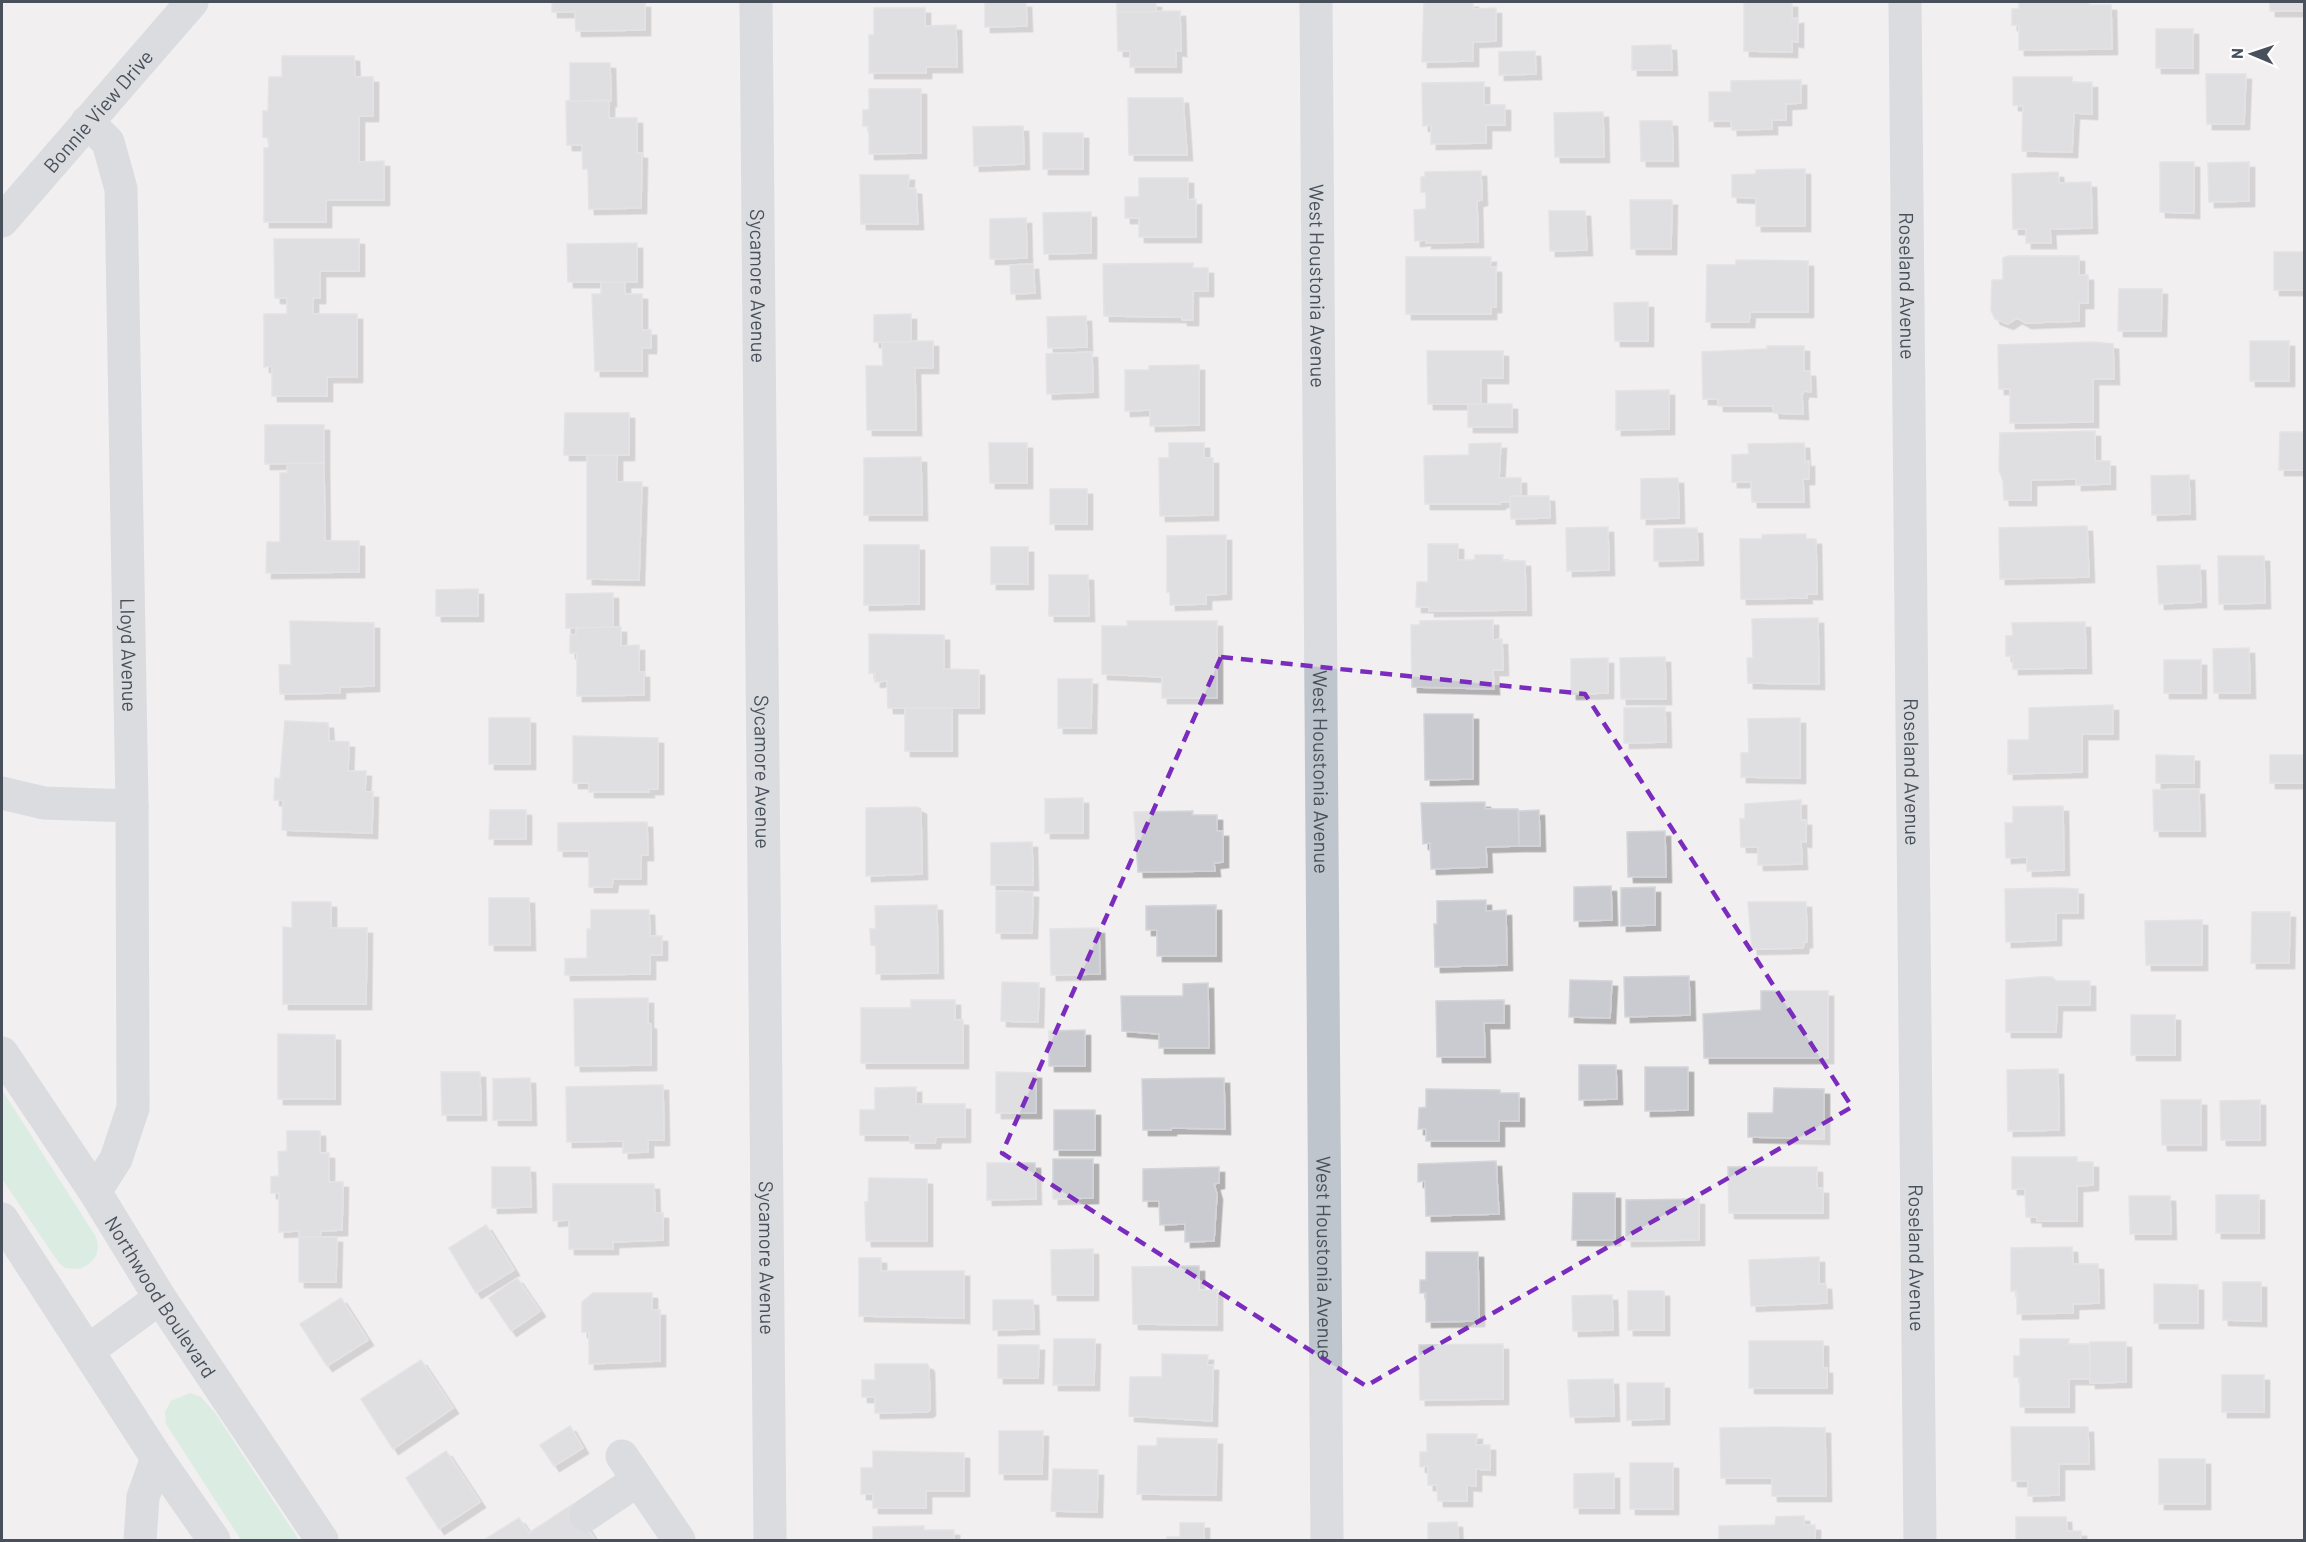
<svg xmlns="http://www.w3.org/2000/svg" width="2306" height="1542" viewBox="0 0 2306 1542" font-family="Barlow,sans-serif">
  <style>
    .green { fill: #c1ebd5 }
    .building { fill: #c9cbd1; stroke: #d3d5da; stroke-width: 1.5; filter: url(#shadow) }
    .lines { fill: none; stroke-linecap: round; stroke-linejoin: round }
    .minor { stroke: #bec5cd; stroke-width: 33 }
    .marked { fill: none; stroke: #7b2cbf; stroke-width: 4.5; stroke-dasharray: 12 8; stroke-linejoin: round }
    .labels { text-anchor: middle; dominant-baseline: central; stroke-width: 4.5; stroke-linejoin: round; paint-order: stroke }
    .street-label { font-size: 20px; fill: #48505b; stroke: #fff }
  </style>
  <defs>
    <filter id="shadow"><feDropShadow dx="5.5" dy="5.5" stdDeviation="0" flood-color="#0004"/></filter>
  </defs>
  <rect width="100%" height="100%" fill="#f1efef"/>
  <path class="green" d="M2 1090 96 1237C101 1253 95 1262 80 1269L65 1268 59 1263 2 1179Z
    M190 1393 201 1397 215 1413 299 1540H241L166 1424 165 1412 171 1401Z"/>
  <path class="building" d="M552 2H645V30L576 31 575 12H552Z
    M985 2H1026L1027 26 985 27Z
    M1117 2H1156V12H1117Z
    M1424 2H1473V9L1496 8V41L1473 42V61L1422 62Z
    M1744 2H1792V19L1798 18V42L1792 41V52L1744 51Z
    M2019 2H2089V5H2111L2112 49 2019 50V25H2012V9H2019Z
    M2270 2H2304V11H2270Z
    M874 8H925V26L956 25 957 67H926V73H869V35H874Z
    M1180 11 1181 51 1176 50V67H1130V51H1118L1117 12Z
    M2156 29H2193V68H2156Z
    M1671 45 1672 70H1632V46Z
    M1535 51 1536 74 1499 75V52Z
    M282 56H354L355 77H373V116H359V162L384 161V200H326V222H264V148H269V138L263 137V111H268L269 77H282Z
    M570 63H610L611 101H570Z
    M2206 74H2246L2244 124H2207Z
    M2013 77H2072V83L2092 82V114L2074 113 2072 152 2022 151 2023 106 2013 105Z
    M1801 80V103L1786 104V120H1772V129L1732 130 1731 121H1709V92H1731V81Z
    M1484 82V105H1505V125H1486V143L1431 144V125L1423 126 1422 83Z
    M869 89H921V153L869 154V126H863V110H869Z
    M1128 98H1183L1187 155H1129Z
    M609 100V118H637V153H642L641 208 589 209 588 169H583L582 145H567L566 101Z
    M1603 112 1604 157H1555L1554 113Z
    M1640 121H1672L1673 161H1641Z
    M1023 126 1024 164 974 166 973 127Z
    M1043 133H1083V169H1043Z
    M2160 162H2194V213L2160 212Z
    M2249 162V201L2209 202 2208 163Z
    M1805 169V226H1756V198L1732 197V175L1756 174V170Z
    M1481 171 1482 200 1477 201 1478 242 1426 243 1427 240 1415 241 1414 210 1426 209V192H1421V177H1425V172Z
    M2058 172 2059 183 2091 182 2092 228 2050 229 2051 243H2026V229H2013L2012 174Z
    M860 175H909L908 188 916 189 918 224H861Z
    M1139 178H1188V200L1196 199V237H1139V218H1125V197H1139Z
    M1630 200H1672L1671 249H1631Z
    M1549 211H1585L1587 250 1550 251Z
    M1091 212V253L1044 254 1043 213Z
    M1026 218 1027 258 990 259V219Z
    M274 239H359V271H320V298H313V314H357V377H327V396H272V366L264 367V314H287V298H275Z
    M637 243V282H568L567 244Z
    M2274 252H2304V290H2274Z
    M2008 256H2079V275H2088V303H2079V321L2026 323 2017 318 2008 324 1995 319 1991 310 1992 280H2003V258Z
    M1406 257H1491L1490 267H1496V307H1491V314H1406Z
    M1736 260 1808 261V312H1750L1749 322H1706L1707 265H1736Z
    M1193 263V268H1208V291H1193V320H1182V317L1104 316 1103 264Z
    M1033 264 1035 293 1011 294 1010 265Z
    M601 282H625V294H642V330H651V348H642V371H595L592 294H601Z
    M2119 289H2162L2161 331H2118Z
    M1648 302V341H1615L1614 303Z
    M911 314V342H874V315Z
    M1086 316 1087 347 1048 348 1047 317Z
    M933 341V368H915L916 430H867L866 366H883L882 342Z
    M2250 341H2289V381H2250Z
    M2092 342 2113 344 2114 379H2093V422L2010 423V389H1999L1998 345Z
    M1767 346H1804V371H1810L1811 392 1804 391 1802 395 1803 414 1774 413 1773 406H1718V399H1703L1702 352 1767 349Z
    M1427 351H1503V378H1481V404H1428Z
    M1092 352 1093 392 1047 394 1046 354Z
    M1199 365V425L1150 426V410L1125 411V370H1149V366Z
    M1669 390V429L1616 430V391Z
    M1468 404H1512V427H1468Z
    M565 413H629V455H564Z
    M265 425H324V463L265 464Z
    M2095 431V461H2110V484L2076 485V479L2031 480V500H2004L2003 481 1999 470 2000 433Z
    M2280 432H2304V470H2279Z
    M989 443H1027V483H990Z
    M1169 443H1204V458H1213V515L1160 516 1159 458H1169Z
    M1501 443 1499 478H1521V496H1510V502H1500V504H1425L1424 456 1469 455V444Z
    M1804 443 1805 462 1809 461V479H1803L1804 502H1752L1751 482H1732V455L1749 454 1748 444Z
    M587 455H617V482H642L639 580 587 579Z
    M921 457 922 515H864V458Z
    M288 463H324L325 541H359V572L266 573 267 542H280V473H287Z
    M2189 475 2190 514 2152 515 2151 476Z
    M1678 478 1679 518 1641 519V479Z
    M1050 489H1087V524H1050Z
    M1510 496H1549L1550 518 1511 519Z
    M2087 526 2089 577 2000 579 1999 528Z
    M1608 527 1609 570 1567 571 1566 528Z
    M1697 528 1698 560 1654 561V529Z
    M1806 534V539H1816L1817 594H1806L1807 598 1741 599 1740 539H1762V535Z
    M1226 535V594L1206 595V604L1170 605V592H1167V536Z
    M1428 544H1458V560H1475V555H1503L1502 561H1525L1526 610 1429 611V607H1416L1417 582H1428Z
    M864 545H919V604L864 605Z
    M991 547H1028V584H991Z
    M2218 556H2264L2265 603 2219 604Z
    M2200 565 2201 602 2159 604 2157 566Z
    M1049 575H1088L1089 616H1049Z
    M478 589V616H436V590Z
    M613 593V627L566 628V594Z
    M1818 618 1819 684 1748 683 1747 658H1753L1752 619Z
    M1493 620V640L1502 639 1503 670H1493L1494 689 1412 687 1411 625H1420V621Z
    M290 621 374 623V686L340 687V693L280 694 279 665H291Z
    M1127 621H1217V698H1162V677L1102 674V626H1128Z
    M2085 622 2086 668 2013 669V656H2006V636H2013L2012 623Z
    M613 627H621V646L639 645V672H644V695L577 696V653H570V635H576V628Z
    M869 634 944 635V669L979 670V708H888L887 681 875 682V673H869Z
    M2249 648 2250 693H2214L2213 649Z
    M1665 657 1666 699H1621L1620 658Z
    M1608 658V693L1571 694V659Z
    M2164 660H2201V693H2164Z
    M1058 679H1092L1091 728H1058Z
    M2113 705V734H2082V772L2008 774V740H2029V708Z
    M1665 707 1666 742 1624 743V708Z
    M905 708H952V751H905Z
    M1424 714H1473V779L1425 780Z
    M489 718H530V764H489Z
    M1800 718V778L1741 777V753H1749L1748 719Z
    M285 721 328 723 329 741 349 742 348 771H366L365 792H373L372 833 282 830 283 800H274L275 778 280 779Z
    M573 736 658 738V789H648L649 792H589V783H573Z
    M2156 755 2194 756V783H2156Z
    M2270 755H2304V783H2270Z
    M2199 789 2200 831H2154L2153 790Z
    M1083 798V833H1045V799Z
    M1801 800V820H1806V842L1801 841 1802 864 1758 865V847H1741L1740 819H1745V804Z
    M1485 802V809H1518L1519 846 1486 847 1487 867 1431 869 1430 843 1423 844 1421 803Z
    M2063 806 2064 870 2027 871V857L2006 858 2005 823H2013V807Z
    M917 807 921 809 922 874 866 876V808Z
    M490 810H526V839H489Z
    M1539 810 1540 846H1519V811Z
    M1193 811 1192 815H1217V831H1223V862L1214 863 1215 871 1138 872 1134 812Z
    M647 822 648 855H641V879H613L612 887H589V851H558V823Z
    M1665 831 1666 877H1628L1627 832Z
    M1032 842 1033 885H991V843Z
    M1611 886 1612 920 1574 921V887Z
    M1655 887V925L1621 926V888Z
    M2056 888 2078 889V913H2056V940L2006 942 2005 889Z
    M996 891 1033 892 1032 933H996Z
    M489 898H529L530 945H489Z
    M1486 900V911L1506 910 1507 965 1435 967 1434 924H1437V901Z
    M292 902H331V928H367L366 1004H283V927L292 928Z
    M1748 902H1806L1807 942H1804L1803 948 1752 949Z
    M937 905 938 973 876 974V946L871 945 870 929H876L875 906Z
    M1216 905V956H1157V930H1146V906Z
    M591 910H649L650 936H662V955H650V974L565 975V959L587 958V929H591Z
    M2252 912H2290L2289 963H2251Z
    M2202 920V965H2146L2145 921Z
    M1099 928 1100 974 1051 975 1050 929Z
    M1689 976 1690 1015 1625 1017 1624 977Z
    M2040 977H2052L2056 981H2090V1005H2057L2056 1032H2006V980Z
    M1570 980 1612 981 1610 1018 1569 1017Z
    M1002 982 1039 983 1038 1022 1001 1021Z
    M1208 983 1209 1048H1159V1034L1122 1031 1121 996H1183V984Z
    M1761 991H1828V1058H1704L1703 1014 1761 1010Z
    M648 998V1023L651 1024V1065L575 1066 574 999Z
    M911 1000H955V1020H963V1063H861V1008H911Z
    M1504 1000V1023H1484L1485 1057H1437L1436 1001Z
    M2131 1015H2175V1055H2131Z
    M1085 1030V1066H1049V1031Z
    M278 1034 335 1035V1099H278Z
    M1579 1065H1616L1617 1099 1579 1100Z
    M1645 1067H1688V1110L1645 1111Z
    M2058 1069 2059 1130 2008 1131 2007 1070Z
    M441 1072H480L481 1115H442Z
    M996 1072 1036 1073V1113H996Z
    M530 1078 531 1120H493V1079Z
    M1207 1078H1224L1225 1129 1171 1128V1130H1143L1142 1079Z
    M663 1085 664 1140H648V1152L623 1153V1141L567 1142 566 1087Z
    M916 1087V1104H965V1137H936L935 1143H910V1135H860V1110H875V1088Z
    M1774 1088 1824 1089V1139L1748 1137V1113H1773Z
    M1426 1089 1500 1090V1093H1519V1121H1499V1141H1426V1129H1418L1419 1108 1426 1107Z
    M2161 1100H2201V1145H2162Z
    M2260 1100V1140H2221L2220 1101Z
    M1054 1110H1095V1150H1054Z
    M287 1131H320V1153H329V1182H343L342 1230 321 1231 320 1237H299V1231L279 1232V1193H271V1177L279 1176 278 1152 287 1151Z
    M2012 1157H2077V1162H2093V1185L2077 1186V1221H2037V1217H2026L2025 1189H2012Z
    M1053 1159H1093V1198L1053 1199Z
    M1496 1161 1499 1214 1426 1216 1425 1181 1418 1182V1164Z
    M987 1163H1035L1036 1199 987 1200Z
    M492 1167H530L531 1207 492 1208Z
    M1219 1167V1183L1214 1184 1217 1194 1214 1241 1185 1242V1224L1160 1225 1159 1201H1143V1169Z
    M1728 1167H1817V1188H1823V1213H1729Z
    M869 1178 927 1179V1241H866L865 1202H868Z
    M553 1184H654L655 1213H663V1240L613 1242V1249H569V1220L553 1221Z
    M1573 1193H1615V1240H1572Z
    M2216 1195H2259V1233H2216Z
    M2129 1196H2170L2171 1234H2130Z
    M1699 1199V1240L1626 1241V1200Z
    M486 1225 514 1270 476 1293 449 1248Z
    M299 1237H337L336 1282H299Z
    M2072 1247 2073 1264H2098L2099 1303 2073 1304V1313L2017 1314V1291H2011V1248Z
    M1093 1249V1295H1052L1051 1250Z
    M1426 1252H1478L1479 1321 1426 1322V1293H1420V1280H1426Z
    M1819 1257V1284H1826L1827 1303 1751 1306 1749 1260Z
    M859 1258H881V1271H964V1318L859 1316Z
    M1199 1266V1290H1217V1325L1133 1324 1132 1267Z
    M517 1278 540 1311 511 1331 489 1298Z
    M2223 1282H2261V1321L2223 1320Z
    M2154 1284 2198 1285V1323H2154Z
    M1628 1291H1664V1330H1628Z
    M593 1293H652V1310H660V1361L589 1364V1332H582V1302Z
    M1612 1295 1613 1330 1573 1331 1572 1296Z
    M341 1298 368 1340 327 1366 300 1324Z
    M993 1300H1033L1034 1329 993 1330Z
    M1054 1339H1095L1094 1385H1053Z
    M2020 1339H2069L2068 1344H2089L2090 1379H2069V1407H2020V1377H2014V1356H2020Z
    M1749 1341H1823V1368H1827V1388H1749Z
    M2090 1342H2126V1382L2090 1383Z
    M1503 1344V1399L1420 1400 1419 1345Z
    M998 1345H1039L1038 1378H998Z
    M1162 1354 1208 1355 1207 1365H1213L1212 1421 1129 1416 1130 1377H1162Z
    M421 1360 453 1408 393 1449 361 1399Z
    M875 1364H927L929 1367 930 1410 927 1412 875 1413V1397H862V1380H875Z
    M2222 1375H2264V1412H2222Z
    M1613 1379 1614 1416 1570 1417 1568 1380Z
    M1627 1383H1664V1419L1627 1420Z
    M570 1426 583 1448 554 1466 540 1445Z
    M1777 1427 1825 1428 1826 1496H1772V1478H1721L1720 1428Z
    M2011 1427H2088L2089 1464H2059V1495L2028 1496V1481H2012Z
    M999 1431H1043L1042 1474H999Z
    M1427 1434H1477L1476 1445H1490V1470L1476 1469V1486L1467 1485V1501H1438L1437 1485H1428V1466L1420 1467V1452H1427Z
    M1157 1438 1217 1439 1216 1495 1137 1494 1138 1446H1157Z
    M446 1451 480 1502 439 1529 406 1478Z
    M873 1451 964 1453V1491H926V1508H873V1494H861V1468H873Z
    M2159 1459H2205V1504H2159Z
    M1630 1463H1673V1509H1630Z
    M1053 1469 1098 1470 1097 1512 1051 1511Z
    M1614 1473V1508H1574V1474Z
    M573 1504 595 1540H484L519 1518 529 1533Z
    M1804 1516V1525H1815V1540H1719V1526L1775 1525 1776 1517Z
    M2016 1517H2066L2067 1531H2081V1540H2016Z
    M1457 1522 1458 1540H1428V1523Z
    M1180 1523H1204V1540H1212H1167V1537H1180Z
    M924 1526V1530H954V1540H873V1527Z"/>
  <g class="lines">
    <g class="minor">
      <path id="s1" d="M756 2 770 1540"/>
      <path id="s2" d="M1316 2 1327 1540"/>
      <path id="s3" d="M1905 2 1920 1540"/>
      <path id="s4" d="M87 122 108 142 121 189 132 806 133 1108 116 1159 95 1192"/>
      <path id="s5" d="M2 221 192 2"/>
      <path d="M2 793 44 803 132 806"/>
      <path id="s6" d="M2 1053 95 1192 160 1298 322 1540"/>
      <path d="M2 1219 157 1458 214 1540"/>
      <path d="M89 1350 160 1298"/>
      <path d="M622 1456 679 1540"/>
      <path d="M586 1515 638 1480"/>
      <path d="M140 1540 143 1497 157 1458"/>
    </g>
  </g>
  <path d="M0 0H2306V1542H0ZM1221 657 1585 694 1852 1107 1366 1386 1002 1153Z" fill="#f1efef" fill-opacity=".55" fill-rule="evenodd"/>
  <path class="marked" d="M1221 657 1585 694 1852 1107 1366 1386 1002 1153Z"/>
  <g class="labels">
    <g class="street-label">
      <text stroke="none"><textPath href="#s5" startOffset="146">Bonnie View Drive</textPath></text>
      <text stroke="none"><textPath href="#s1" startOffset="284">Sycamore Avenue</textPath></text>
      <text stroke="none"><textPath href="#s2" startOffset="284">West Houstonia Avenue</textPath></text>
      <text stroke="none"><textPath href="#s3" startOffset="284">Roseland Avenue</textPath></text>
      <text stroke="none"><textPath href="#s4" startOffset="544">Lloyd Avenue</textPath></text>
      <text stroke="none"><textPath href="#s1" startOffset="770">Sycamore Avenue</textPath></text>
      <text stroke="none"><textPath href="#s2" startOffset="770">West Houstonia Avenue</textPath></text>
      <text stroke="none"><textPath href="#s3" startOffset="770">Roseland Avenue</textPath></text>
      <text stroke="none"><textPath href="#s1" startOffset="1256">Sycamore Avenue</textPath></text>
      <text stroke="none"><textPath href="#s2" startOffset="1256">West Houstonia Avenue</textPath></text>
      <text stroke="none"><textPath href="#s3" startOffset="1256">Roseland Avenue</textPath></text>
      <text stroke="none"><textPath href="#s6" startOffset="291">Northwood Boulevard</textPath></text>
    </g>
  </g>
  <rect width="2306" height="1542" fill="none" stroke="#48505b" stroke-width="6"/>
  <g transform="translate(2252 54) rotate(272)" stroke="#ffffff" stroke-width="4.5" paint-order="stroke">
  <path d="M0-4.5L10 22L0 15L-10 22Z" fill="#48505b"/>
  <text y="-9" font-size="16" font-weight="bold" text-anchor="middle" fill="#48505b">N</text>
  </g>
</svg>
